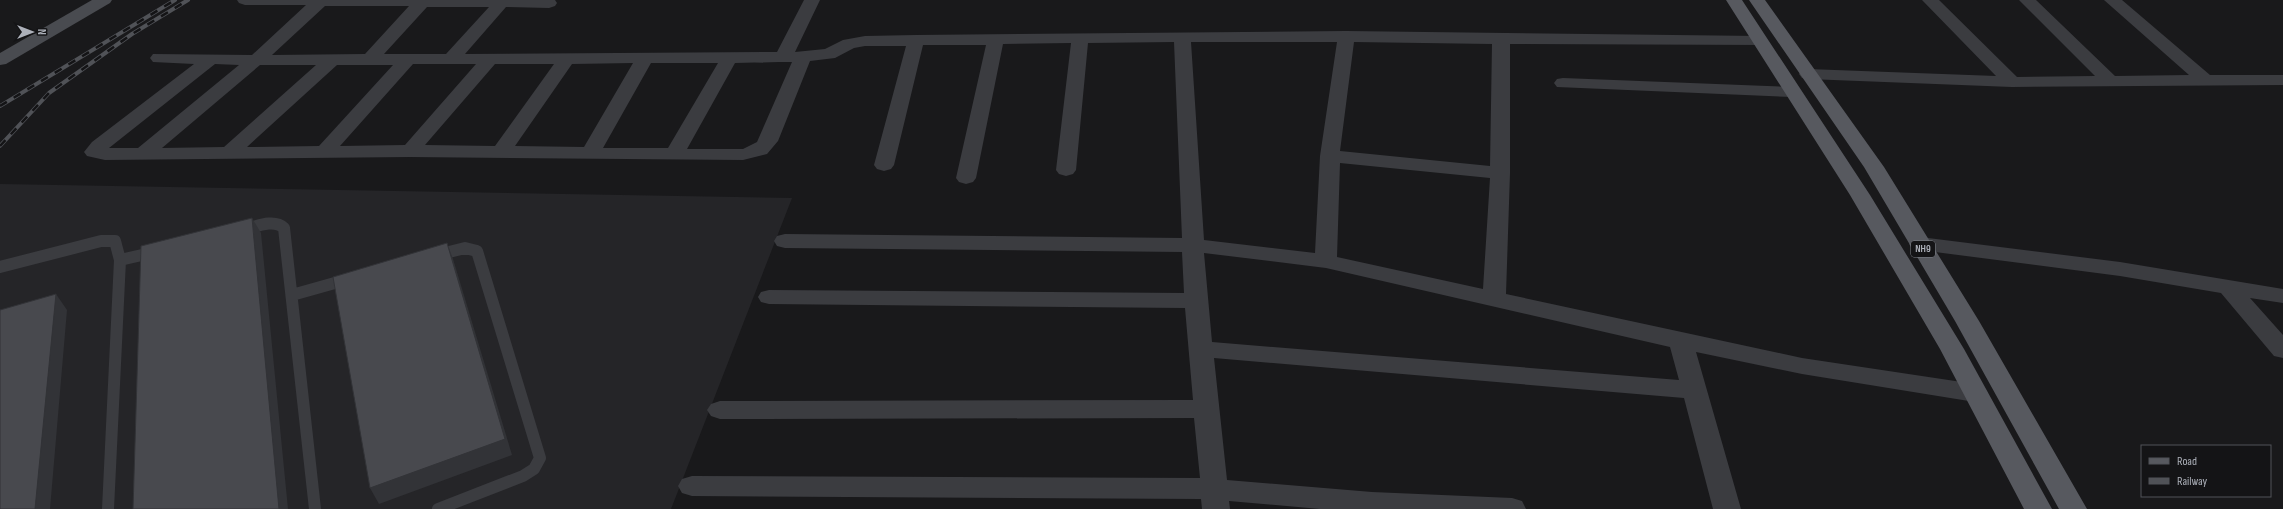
<svg xmlns="http://www.w3.org/2000/svg" width="2283" height="509" viewBox="0 0 2283 509" font-family="'Sofia Sans Condensed',sans-serif">
  <style>
    .built { fill: #252528 }
    .lines { fill: none; stroke-linecap: round; stroke-linejoin: round }
    .lane { stroke: #3b3c40; stroke-width: 12 }
    .street { fill: #3b3c40; fill-rule: evenodd }
    .secondary { fill: #494b50; fill-rule: evenodd }
    .primary { fill: #57595f; fill-rule: evenodd }
    .rail-casing { stroke: #505257; stroke-width: 4 }
    .rail { stroke: #141416; stroke-width: 2.5; stroke-dasharray: 8; stroke-linecap: butt }
    .shaded-wall { fill: #323337 }
    .building { fill: #48494e; stroke: #323337 }
    .labels { text-anchor: middle; dominant-baseline: central; stroke-width: 3; stroke-linejoin: round; paint-order: stroke }
    .shield { fill: #141416; stroke: #7f8289; stroke-width: 1 }
    .shield-label { font-size: 10px; font-weight: bold; fill: #adb1ba }
  </style>
  <rect width="100%" height="100%" fill="#19191b"/>
  <path class="built" d="M0 184 792 198 671 509H0Z"/>
  <g class="lines">
    <path class="lane" d="M243 230C255 227 274 218 284 228L315 509
      M437 255 465 248 477 251 540 458 534 469 523 476 438 509
      M120 260 155 252
      M0 267 101 241H115L120 260 108 509
      M292 295 349 279"/>
    <path class="street" d="M237 0H555L557 3 555 6 549 8 506 7 465 54 777 52 804 0H820L795 52 825 49 843 40 865 36 916 35 1346 31 1759 36 1765 37 1768 41 1765 45 1510 44V173L1506 294 1802 358 1975 384 1984 387 1988 393 1984 399 1975 402 1802 374 1696 352 1741 509H1713L1684 398 1214 358 1227 480 1372 492 1512 498 1522 501 1526 509H1320L1229 501 1230 509H1202L1201 499 692 496 682 493 678 486 682 479 692 476 1200 478 1194 418 720 419 711 416 707 410 711 404 720 401 1193 400 1185 308 769 304 761 302 758 297 761 292 769 290 1184 293 1182 252 785 248 777 246 774 241 777 236 785 234 1182 238 1174 42 1088 43 1076 170 1073 174 1066 176 1059 174 1056 170 1071 43 1003 44 976 178 973 182 966 184 959 182 956 178 986 45H923L894 165 891 169 884 171 877 169 874 165 906 46H865L854 48 835 58 810 61 778 141 767 154 743 160 410 157 105 160 87 156 84 152 92 142 194 64 153 62 150 58 153 54 252 55 306 5H245L239 3ZM325 6H409L365 54 272 55ZM427 7H489L446 54H384ZM1191 42H1337L1320 156 1315 253 1204 240ZM1354 42 1492 44 1490 166 1340 151ZM779 62H792L757 142 743 149H687L735 63ZM633 63 584 147 515 146 572 64ZM651 63H718L668 148H603ZM215 64 239 65 138 148H109ZM413 64H476L405 145 340 146ZM495 64H554L495 146 425 145ZM260 65H316L224 147 162 148ZM337 65H393L319 146 247 147ZM1340 163 1490 178 1483 289 1337 257ZM1204 253 1326 268 1670 347 1679 380 1212 342Z
      M1922 0H1939L2017 77 2095 76 2019 0H2036L2115 76 2189 75 2104 0H2122L2210 75H2283V85L2012 87 1808 79 1802 78 1799 74 1802 70 1808 69 1996 76Z
      M1563 78 1792 87 1798 88 1801 92 1798 96 1792 97 1557 87 1554 83 1557 79Z
      M1920 237 2120 262 2283 289V303L2250 298 2283 335V358L2274 356 2221 293 2120 276 1912 249 1909 244 1912 239Z"/>
    <path class="secondary" d="M92 0H112L110 3 6 64 0 65V53Z"/>
    <path class="primary" d="M1726 0H1742L1870 195 1964 349 2052 509H2024L1940 349 1850 195Z
      M1749 0H1765L1884 167 1979 321 2087 509H2059L1955 321 1864 167Z"/>
    <defs>
      <path id="rail" d="M0 106 175 0
        M0 146 49 93 132 34 188 0"/>
    </defs>
    <use href="#rail" class="rail-casing"/>
    <use href="#rail" class="rail"/>
  </g>
  <path class="shaded-wall" d="M252 218 261 233 288 509H279Z
    M447 243 453 259 512 455 379 504 370 488Z
    M56 294 67 310 50 509H35Z"/>
  <path class="building" d="M252 218 279 509H133L141 246Z
    M447 243 505 439 370 488 333 277Z
    M56 294 35 509H0V310Z"/>
  <g class="labels">
    <rect class="shield" x="1911" y="241" width="24" height="16" rx="3"/>
    <g class="shield-label">
      <text x="1923" y="249">NH9</text>
    </g>
  </g>
  <rect x="2141" y="445" width="130" height="52" fill="#141416" stroke="#515358"/>
  <rect x="2149" y="458" width="20" height="6" fill="#57595f" stroke="#515358"/>
  <text x="2177" y="465" font-size="12" fill="#adb1ba">Road</text>
  <rect x="2149" y="478" width="20" height="6" fill="#505257" stroke="#515358"/>
  <text x="2177" y="485" font-size="12" fill="#adb1ba">Railway</text>
  <g transform="translate(32 32) rotate(90)" stroke="#141416" stroke-width="3" paint-order="stroke">
  <path d="M0-3L7 15L0 10L-7 15Z" fill="#adb1ba"/>
  <text y="-6" font-size="11" font-weight="bold" text-anchor="middle" fill="#adb1ba">N</text>
  </g>
</svg>
